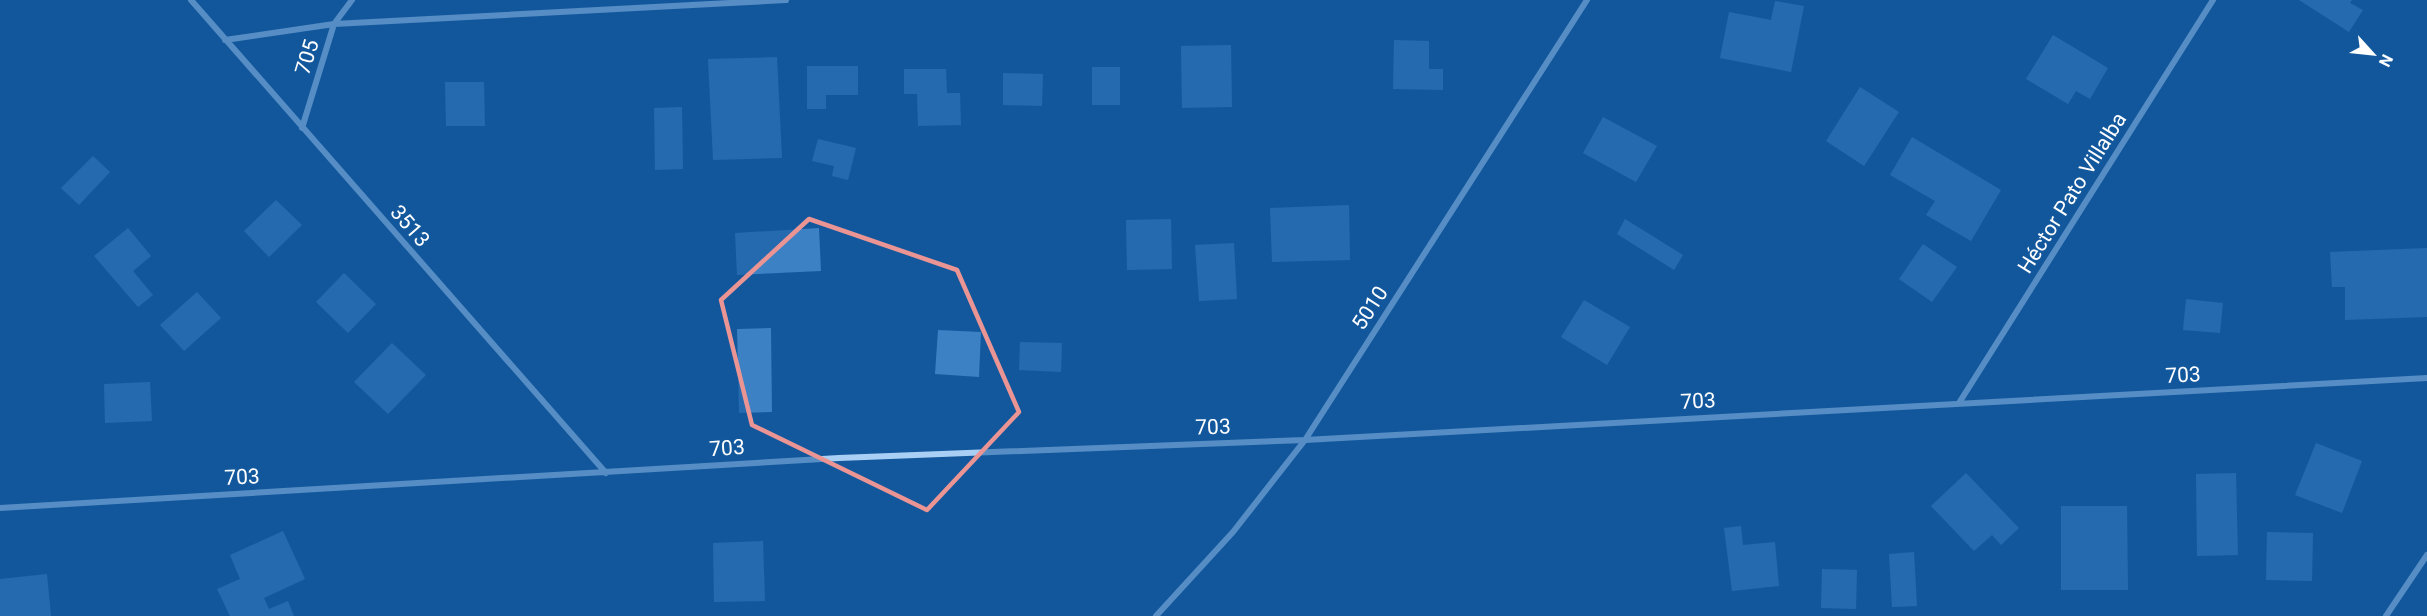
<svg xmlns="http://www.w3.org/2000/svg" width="2427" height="616" viewBox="0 0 2427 616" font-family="Roboto,sans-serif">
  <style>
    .building { fill: #3c81c3 }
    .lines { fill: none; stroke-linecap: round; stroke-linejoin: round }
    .street { stroke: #a9cff4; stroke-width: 6 }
    .marked { fill: none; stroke: #ea9494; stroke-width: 4.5; stroke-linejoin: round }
    .labels { text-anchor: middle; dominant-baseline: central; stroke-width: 5; stroke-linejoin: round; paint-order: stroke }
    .street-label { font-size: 21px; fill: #fff; stroke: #13589c }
  </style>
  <rect width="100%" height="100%" fill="#13589c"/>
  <path class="building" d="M2299 0H2352L2350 3 2363 10 2349 32Z
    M1775 1 1804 6 1791 72 1720 58 1729 12 1771 20Z
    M2053 35 2108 68 2090 99 2076 91 2068 104 2026 79Z
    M1394 40 1429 41V69H1443V90L1393 89Z
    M1231 45 1232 107 1182 108 1181 46Z
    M777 57 782 158 713 160 708 59Z
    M807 66H858V95H826V109H807Z
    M1092 67H1120V105H1092Z
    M904 69H946L947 93H960L961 125 918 126 917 94H904Z
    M1003 73 1043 74 1042 106 1003 105Z
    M445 82H484L485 126H446Z
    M1860 87 1899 112 1864 166 1826 141Z
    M682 107 683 169 655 170 654 108Z
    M1603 117 1657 146 1636 182 1583 153Z
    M1912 137 2001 190 1971 241 1926 215 1935 201 1890 175Z
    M818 139 856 148 848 180 832 176 834 166 812 161Z
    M93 156 110 172 79 205 61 188Z
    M276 200 302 225 269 257 244 231Z
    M1349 205 1350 260 1272 262 1270 208Z
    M1171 219 1172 269 1127 270 1126 220Z
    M1625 219 1683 255 1674 270 1617 234Z
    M128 228 151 256 133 271 153 295 138 307 94 256Z
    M819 228 821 271 737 275 735 233Z
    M1234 243 1237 299 1199 301 1195 245Z
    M1923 244 1957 267 1932 302 1899 279Z
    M2427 248V317L2345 320V287H2332L2330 252Z
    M344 273 376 304 348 333 316 302Z
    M197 292 221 318 184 351 160 325Z
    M2186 299 2223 303 2220 333 2183 330Z
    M1584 300 1630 327 1607 365 1561 337Z
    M771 328 772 412 739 413 737 329Z
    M938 330 981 332 979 377 935 374Z
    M1020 342 1062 343 1061 372 1019 370Z
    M392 343 426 375 388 414 354 382Z
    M150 382 152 421 105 423 104 384Z
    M2316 443 2362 461 2342 513 2295 495Z
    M1966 473 2019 528 2001 545 1992 535 1974 551 1931 506Z
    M2236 473 2238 555 2197 556 2196 474Z
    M2061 506H2127L2128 590H2061Z
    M1741 526 1743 545 1775 542 1779 586 1732 591 1724 528Z
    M283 531 305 579 264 598 269 609 288 601 294 616H230L217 589 240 579 230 555Z
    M2267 532 2313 533 2312 581 2266 580Z
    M763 541 765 601 714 602 713 543Z
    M1914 552 1917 606 1892 607 1889 554Z
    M1822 569 1857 570 1856 609 1821 608Z
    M47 574 51 616H0V579Z"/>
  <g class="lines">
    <path class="street" d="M191 0 606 473
      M225 40 334 24 786 0
      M302 128 334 24 352 0
      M1959 403 2213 0
      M0 508 839 458 1305 440 2427 378
      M1156 616 1233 532 1305 440 1587 0
      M2386 616 2427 555"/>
  </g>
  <path d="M0 0H2427V616H0ZM809 219 957 270 1019 412 927 510 752 425 721 300Z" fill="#13589c" fill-opacity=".55" fill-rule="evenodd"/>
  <path class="marked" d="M809 219 957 270 1019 412 927 510 752 425 721 300Z"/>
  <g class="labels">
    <g class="street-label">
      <text transform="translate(307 57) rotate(-73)">705</text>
      <text transform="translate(2072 193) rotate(-58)">Héctor Pato Villalba</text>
      <text transform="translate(410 226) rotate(49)">3513</text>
      <text transform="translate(1370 308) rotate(-57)">5010</text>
      <text transform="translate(2183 375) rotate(-3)">703</text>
      <text transform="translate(1698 401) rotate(-3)">703</text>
      <text transform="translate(1213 427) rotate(-2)">703</text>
      <text transform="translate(727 448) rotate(-4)">703</text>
      <text transform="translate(242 477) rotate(-3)">703</text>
    </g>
  </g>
  <g transform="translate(2373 54) rotate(117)" stroke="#13589c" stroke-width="4.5" paint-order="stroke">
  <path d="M0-4.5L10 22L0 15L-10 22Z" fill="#ffffff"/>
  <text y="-9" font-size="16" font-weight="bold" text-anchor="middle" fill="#ffffff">N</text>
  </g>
</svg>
